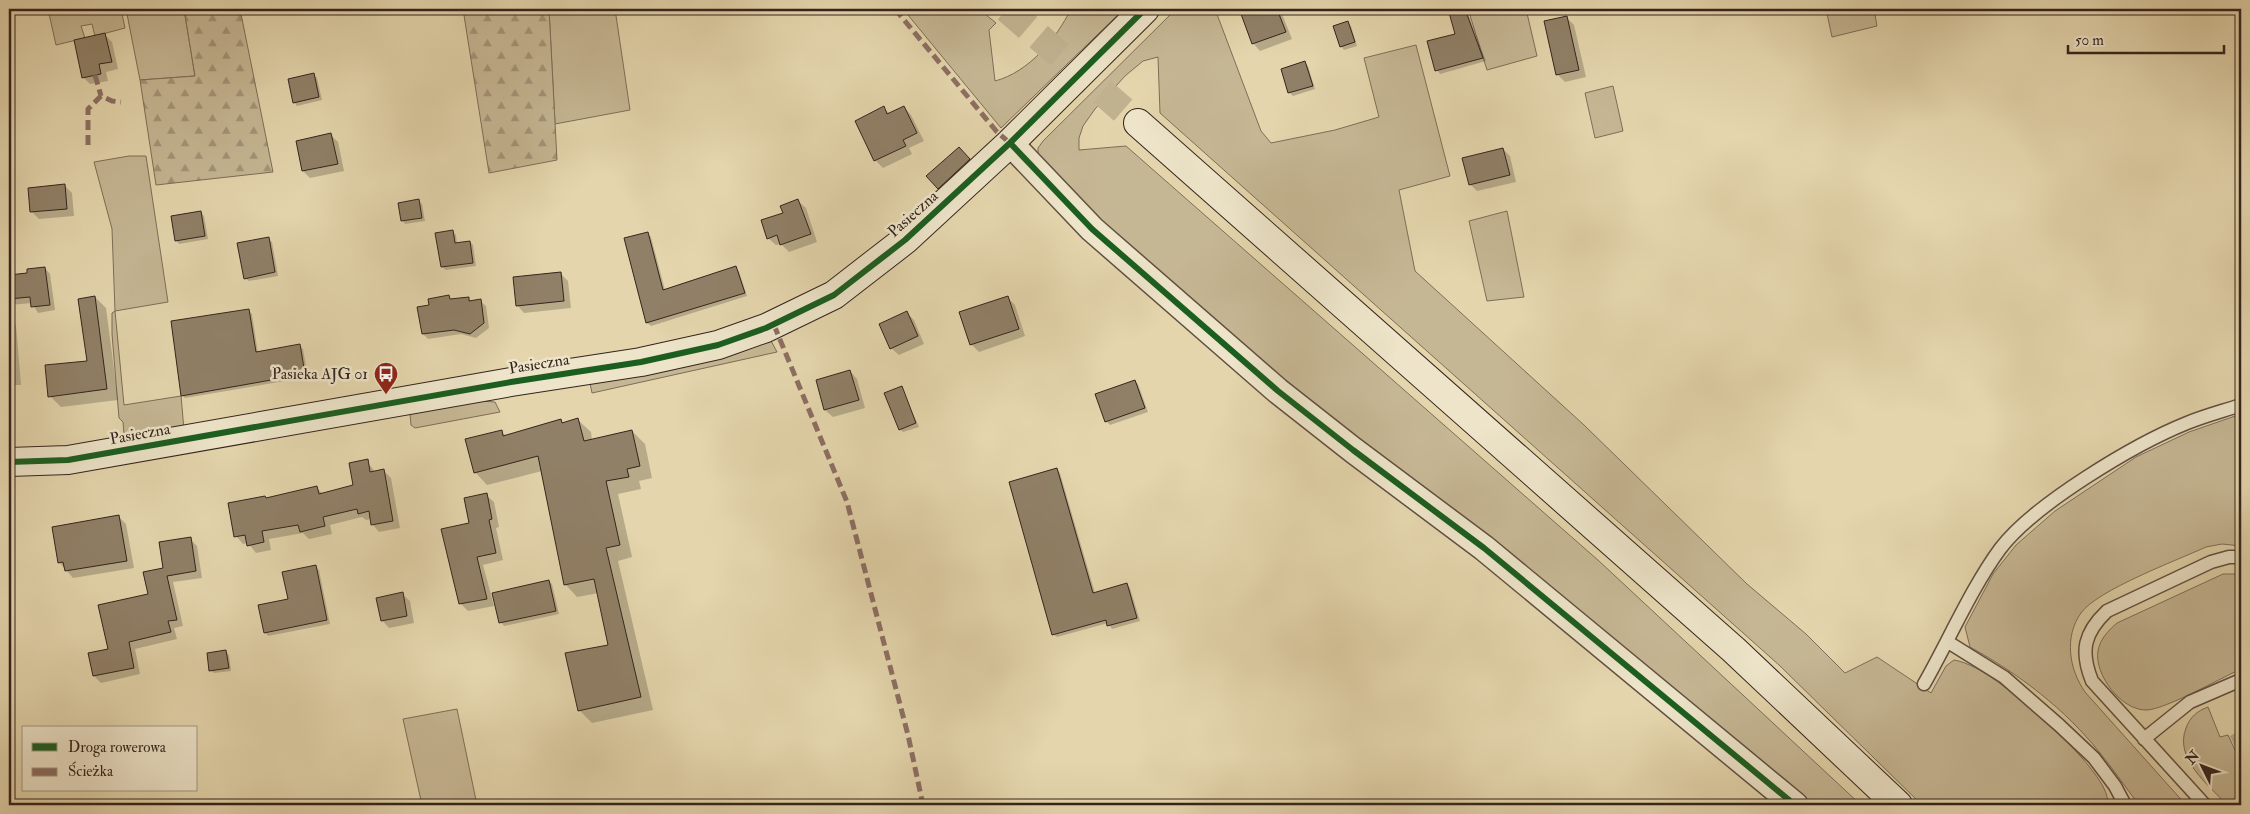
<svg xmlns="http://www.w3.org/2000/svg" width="2250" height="814" viewBox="0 0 2250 814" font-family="'IM FELL Double Pica',serif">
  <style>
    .green { fill: #c6b794; stroke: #7d6e58 }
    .forest { fill: url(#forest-firs); stroke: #7d6e58 }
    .shadow { fill: #0003 }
    .building { fill: #908067; stroke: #34241d }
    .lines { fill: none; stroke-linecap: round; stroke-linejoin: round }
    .secondary-tunnel { stroke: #c1b28f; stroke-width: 28; stroke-dasharray: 28 14; stroke-linecap: butt }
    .lane-casing { stroke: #605041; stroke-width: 15 }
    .street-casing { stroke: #605041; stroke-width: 28 }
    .secondary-casing { stroke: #34241d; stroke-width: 30 }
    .lane { stroke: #ede4c9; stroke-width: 12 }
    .street { stroke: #ede4c9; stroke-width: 25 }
    .secondary { stroke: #ede4c9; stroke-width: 28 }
    .quiet { stroke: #8d6e63; stroke-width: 5; stroke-dasharray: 10 5; stroke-linecap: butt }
    .cycleway-casing { stroke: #ede4c9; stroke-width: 9 }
    .cycleway { stroke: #1b5e20; stroke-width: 6 }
    .labels { text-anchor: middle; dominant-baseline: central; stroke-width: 5; stroke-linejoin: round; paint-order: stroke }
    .street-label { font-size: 16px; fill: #34241d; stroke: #ede4c9 }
    .poi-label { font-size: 16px; fill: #34241d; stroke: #ede4c9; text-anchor: end }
  </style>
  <defs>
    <pattern id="forest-firs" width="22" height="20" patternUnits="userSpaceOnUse" patternTransform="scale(1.25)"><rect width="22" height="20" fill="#c6b794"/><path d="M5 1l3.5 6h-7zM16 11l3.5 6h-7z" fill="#a29578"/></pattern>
  </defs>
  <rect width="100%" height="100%" fill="#e4d5ac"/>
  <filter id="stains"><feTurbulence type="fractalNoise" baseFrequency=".004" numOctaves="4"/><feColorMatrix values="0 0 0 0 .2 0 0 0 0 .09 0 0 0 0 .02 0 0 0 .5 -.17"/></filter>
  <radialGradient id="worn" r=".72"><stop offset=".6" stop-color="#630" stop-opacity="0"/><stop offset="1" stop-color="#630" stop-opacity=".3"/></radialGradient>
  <path class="green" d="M48 9H121L125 28 95 36 92 24 81 26 85 38 56 45Z
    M126 9H184L195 76 140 80Z
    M549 9H615L630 110 555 124Z
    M903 9H979L996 23 989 30 995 81C1029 72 1056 39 1071 9H1124L1001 128Z
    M1176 9H1215L1261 131 1271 143 1335 130 1379 117 1364 58 1416 45 1450 176 1399 190 1415 271 1584 425 1747 584 1806 634 1845 673 1877 657 1931 693 1946 666 1954 660C1967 662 1984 672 1995 680 2019 696 2116 778 2107 805H1922L1779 665 1160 113 1158 57 1143 61 1125 76 1095 109 1083 126 1079 138V150L1126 146 1599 561 1861 805H1807L1459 513 1307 400 1072 195 1038 156V148L1043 141Z
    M1468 9H1526L1537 56 1487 70Z
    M1826 9H1874L1877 26 1832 37Z
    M1613 86 1623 131 1595 138 1585 93Z
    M129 156H146L168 302 115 311 124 405 181 396 184 430 131 437 124 434 123 422 119 418 112 334V313L115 311 112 229 94 162Z
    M1507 211 1524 297 1487 301 1469 221Z
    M770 339 777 352 592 393 590 383Z
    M480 401 495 402 500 412 415 428 411 425 410 414Z
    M2241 414V546L2222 544 2206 547C2178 560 2097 590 2081 613 2064 637 2069 669 2085 692L2186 805H2139C2126 788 2114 770 2100 753 2065 709 2019 674 1970 647L1965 627 1993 574 2016 545 2055 511 2136 457 2189 432Z
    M2223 574H2241V669C2221 678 2166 709 2147 710 2121 711 2094 674 2098 651 2100 639 2108 631 2117 623Z
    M2208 707 2220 737 2228 735 2241 763V805H2227C2208 784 2174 759 2186 728 2190 717 2197 711 2208 707Z
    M457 709 477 805H422L403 719Z"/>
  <path class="forest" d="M184 9H240L273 172 156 185 140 80 195 76Z
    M463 9H549L557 160 489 173Z"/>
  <path class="shadow" d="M1259 9H1280L1292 39 1260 51 1253 43 1243 15Z
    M1381 9H1401L1385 14Z
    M1449 9H1469L1467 11 1486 61 1440 74 1437 70 1457 35Z
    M1567 18 1574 25 1586 77 1565 82 1557 74Z
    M1348 23 1351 26 1357 46 1344 50 1341 46Z
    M105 35 112 42 118 69 106 72 108 81 90 84 83 77Z
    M1305 63 1308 66 1315 89 1293 96 1289 92Z
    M314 75 317 78 322 100 297 106 294 102Z
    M904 107 911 115 924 141 909 148 912 154 883 168 875 160 856 121 884 108 890 114Z
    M331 135 338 142 344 171 310 178 303 171Z
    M959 149 972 163 942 191 928 176Z
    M1503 149 1510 156 1516 182 1477 191 1470 184Z
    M65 186 72 193 74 216 39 219 31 211Z
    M419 201 422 204 425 221 405 224 402 220Z
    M798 201 806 208 817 242 789 252 781 244 776 245 768 238 784 214Z
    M201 212 204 216 208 239 179 244 176 240Z
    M453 232 456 235 457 244 470 242 473 245 476 266 446 270 442 267Z
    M647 233 651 237 665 290 736 268 739 271 747 296 651 326 647 323Z
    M268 239 272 242 278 276 249 281 245 278Z
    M45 268 50 274 55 310 38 313 32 303 10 305 9 277 29 274Z
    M561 274 568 281 571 308 524 313 517 305Z
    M95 297 106 308 118 400 61 407 50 396 88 362Z
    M449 297 452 300 468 298 472 302 480 301 486 306 489 328 476 338 461 334 428 339 423 334 431 306Z
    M1007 297 1015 305 1025 336 979 352 971 344Z
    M248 310 252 314 258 353 300 346 303 349 308 377 185 398 182 395Z
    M907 313 914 320 924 344 899 355 891 348Z
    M9 322H13L16 325 21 385H9Z
    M850 371 857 379 865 408 833 417 825 410Z
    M1135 381 1138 384 1148 412 1110 425 1106 421Z
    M901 387 919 427 903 432 900 429Z
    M578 420 591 432 592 440 632 431 645 444 652 478 639 481 641 489 618 494 632 557 618 561 653 710 592 723 579 710 610 646 599 593 577 597 565 584 542 471 487 485 475 472 501 431 507 437 561 421 564 424Z
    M367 461 375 472 384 471 391 478 400 528 379 532 372 524 371 519 366 520 362 517 330 525 332 534 309 539 303 533 269 539 271 550 256 553 248 543 243 544 236 536 267 499 316 487 323 494 354 486Z
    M1057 470 1060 473 1095 593 1127 584 1130 588 1140 621 1112 629 1108 623 1057 637 1053 634Z
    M486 495 494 502 499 527 496 528 503 560 483 565 494 606 468 611 460 603 470 524Z
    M119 517 126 524 134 568 73 578 59 562Z
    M190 539 197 546 202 578 173 582 183 626 174 628 177 639 135 649 140 674 101 683 94 676 109 650 149 595 164 569Z
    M316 567 319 570 330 624 268 636 265 632Z
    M549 581 552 584 559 614 504 626 501 622Z
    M402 594 410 601 414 623 389 628 382 620Z
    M226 652 229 655 231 671 214 673 210 670Z
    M2241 730V760L2230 736Z"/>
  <path class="building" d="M1255 9H1277L1286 32 1252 44 1241 14Z
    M1448 9H1465L1483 58 1435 71 1427 41 1455 34Z
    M1567 16 1579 70 1556 75 1544 21Z
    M1348 21 1355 42 1340 47 1333 26Z
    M105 33 112 62 99 64 101 74 82 78 74 40Z
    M1305 61 1313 86 1288 93 1281 69Z
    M314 73 319 97 293 103 288 79Z
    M884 106 887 114 904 106 917 133 903 140 906 146 874 161 855 121Z
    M331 133 338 164 302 171 296 141Z
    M959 147 970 159 938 189 926 176Z
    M1503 148 1510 175 1469 185 1462 158Z
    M65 184 67 209 30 212 28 188Z
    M419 199 422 218 401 221 398 203Z
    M798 199 811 234 780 245 777 235 767 239 761 220 783 213 780 206Z
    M201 211 205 236 175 241 171 216Z
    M453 230 455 243 470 241 473 263 441 267 435 233Z
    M648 232 663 290 736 266 745 293 646 323 624 238Z
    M269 237 275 272 244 279 237 243Z
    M45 267 50 305 31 307 30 297 9 299V275L27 273V269Z
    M561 272 564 301 516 306 513 277Z
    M449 295 450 299 469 297V301L481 299 484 323 470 334 454 330 422 334 417 307 429 305 428 299Z
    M95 296 107 389 48 397 45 365 87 361 78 299Z
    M1008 296 1019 329 970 345 959 312Z
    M249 309 256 352 300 344 305 374 181 396 171 321Z
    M907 311 918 336 890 349 879 324Z
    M850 370 859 400 824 410 816 380Z
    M1135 380 1145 408 1105 422 1095 394Z
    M902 386 916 423 899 430 884 393Z
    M578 418 584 441 632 430 640 466 627 469 629 477 606 481 620 545 606 548 641 697 578 711 565 653 608 645 594 579 564 585 538 456 474 473 465 439 502 430 503 436 561 419 562 423Z
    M368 459 370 472 384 469 393 521 371 525 369 511 358 514 357 509 323 517 325 526 300 532 298 525 262 531 264 542 247 546 245 535 234 537 228 503 265 496 266 498 317 486 319 494 353 485 349 463Z
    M1057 468 1093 593 1127 583 1137 618 1107 626 1106 620 1052 635 1009 482Z
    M487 493 492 519 489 520 496 553 477 557 487 599 459 604 441 529 469 523 464 498Z
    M119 515 127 561 65 571 63 562 58 563 52 527Z
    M191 537 196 571 167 576 177 620 168 621 171 632 129 642 134 668 93 676 88 653 108 649 98 605 148 594 143 572 163 568 159 542Z
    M316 565 327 620 264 633 258 605 288 599 282 572Z
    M549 580 556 611 499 623 492 593Z
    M403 592 407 616 381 621 376 598Z
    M226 650 229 668 209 671 207 653Z"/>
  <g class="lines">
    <path class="secondary-tunnel" d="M1007 9 1138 123"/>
    <defs>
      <path id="lane" d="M1948 642 2004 677 2059 725 2094 758 2115 786 2125 805
        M1924 684C1948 642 1972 587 2000 549 2034 504 2135 444 2187 423 2204 416 2223 411 2241 405
        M2144 739 2190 702 2241 680
        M2205 805 2092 681C2080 651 2084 633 2107 611L2211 562 2229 557H2241"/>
      <path id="street" d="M1010 143 1092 229 1278 391 1353 450 1484 548 1795 805"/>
      <path id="secondary" d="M1138 123 1734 650 1898 805
        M9 462 68 460 511 382 641 362 718 345 766 328 834 295 905 240 1010 143 1145 9"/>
    </defs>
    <use href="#lane" class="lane-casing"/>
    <use href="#street" class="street-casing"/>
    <use href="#secondary" class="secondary-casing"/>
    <use href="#lane" class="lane"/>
    <use href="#street" class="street"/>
    <use href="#secondary" class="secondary"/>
    <path class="quiet" d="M895 9 997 132 1010 143
      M95 75 101 96
      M88 145V109L101 96 112 101 121 102
      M774 325 847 502 908 735 923 805"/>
    <defs>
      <path id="cycleway" d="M1010 143 1092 229 1278 391 1353 450 1484 548 1795 805
        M9 462 68 460 511 382 641 362 718 345 766 328 834 295 905 240 1010 143 1145 9"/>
    </defs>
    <use href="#cycleway" class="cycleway-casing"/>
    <use href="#cycleway" class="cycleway"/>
  </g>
  <defs>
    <symbol id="bus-pin" viewBox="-11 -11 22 30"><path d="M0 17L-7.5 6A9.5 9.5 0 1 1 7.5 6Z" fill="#8f2418" stroke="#ede4c9"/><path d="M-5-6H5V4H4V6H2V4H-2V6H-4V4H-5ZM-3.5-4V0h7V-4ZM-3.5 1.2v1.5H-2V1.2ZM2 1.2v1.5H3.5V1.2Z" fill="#fff"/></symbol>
  </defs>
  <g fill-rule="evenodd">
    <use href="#bus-pin" x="372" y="360" width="28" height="38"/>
  </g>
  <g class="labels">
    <g class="street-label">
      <text transform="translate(913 214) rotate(-42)">Pasieczna</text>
      <text transform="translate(539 364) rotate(-9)">Pasieczna</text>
      <text transform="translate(140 434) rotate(-10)">Pasieczna</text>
    </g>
    <g class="poi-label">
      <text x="368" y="374">Pasieka AJG 01</text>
    </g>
  </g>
  <rect width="2250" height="814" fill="none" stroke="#e4d5ac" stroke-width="30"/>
  <rect x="10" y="10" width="2230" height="794" fill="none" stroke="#34241d" stroke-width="2.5"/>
  <rect x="15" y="15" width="2220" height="784" fill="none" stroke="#34241d"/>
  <rect x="22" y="726" width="175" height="65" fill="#ede4c9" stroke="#a39784"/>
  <rect x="32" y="743" width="25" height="8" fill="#1b5e20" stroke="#a39784"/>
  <text x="68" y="752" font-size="15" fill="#34241d">Droga rowerowa</text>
  <rect x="32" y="768" width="25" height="8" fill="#8d6e63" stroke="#a39784"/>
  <text x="68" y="776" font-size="15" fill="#34241d">Ścieżka</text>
  <g transform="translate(2202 766) rotate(312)" stroke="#ede4c9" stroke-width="4" paint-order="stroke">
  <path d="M0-4L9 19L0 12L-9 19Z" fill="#34241d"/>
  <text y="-8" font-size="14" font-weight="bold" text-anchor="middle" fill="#34241d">N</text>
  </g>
  <path d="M2068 45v8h156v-8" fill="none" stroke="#34241d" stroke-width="2.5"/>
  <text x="2075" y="45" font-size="15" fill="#34241d" stroke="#ede4c9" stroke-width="4" paint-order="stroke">50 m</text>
  <rect width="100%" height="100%" filter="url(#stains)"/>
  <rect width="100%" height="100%" fill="url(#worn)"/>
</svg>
